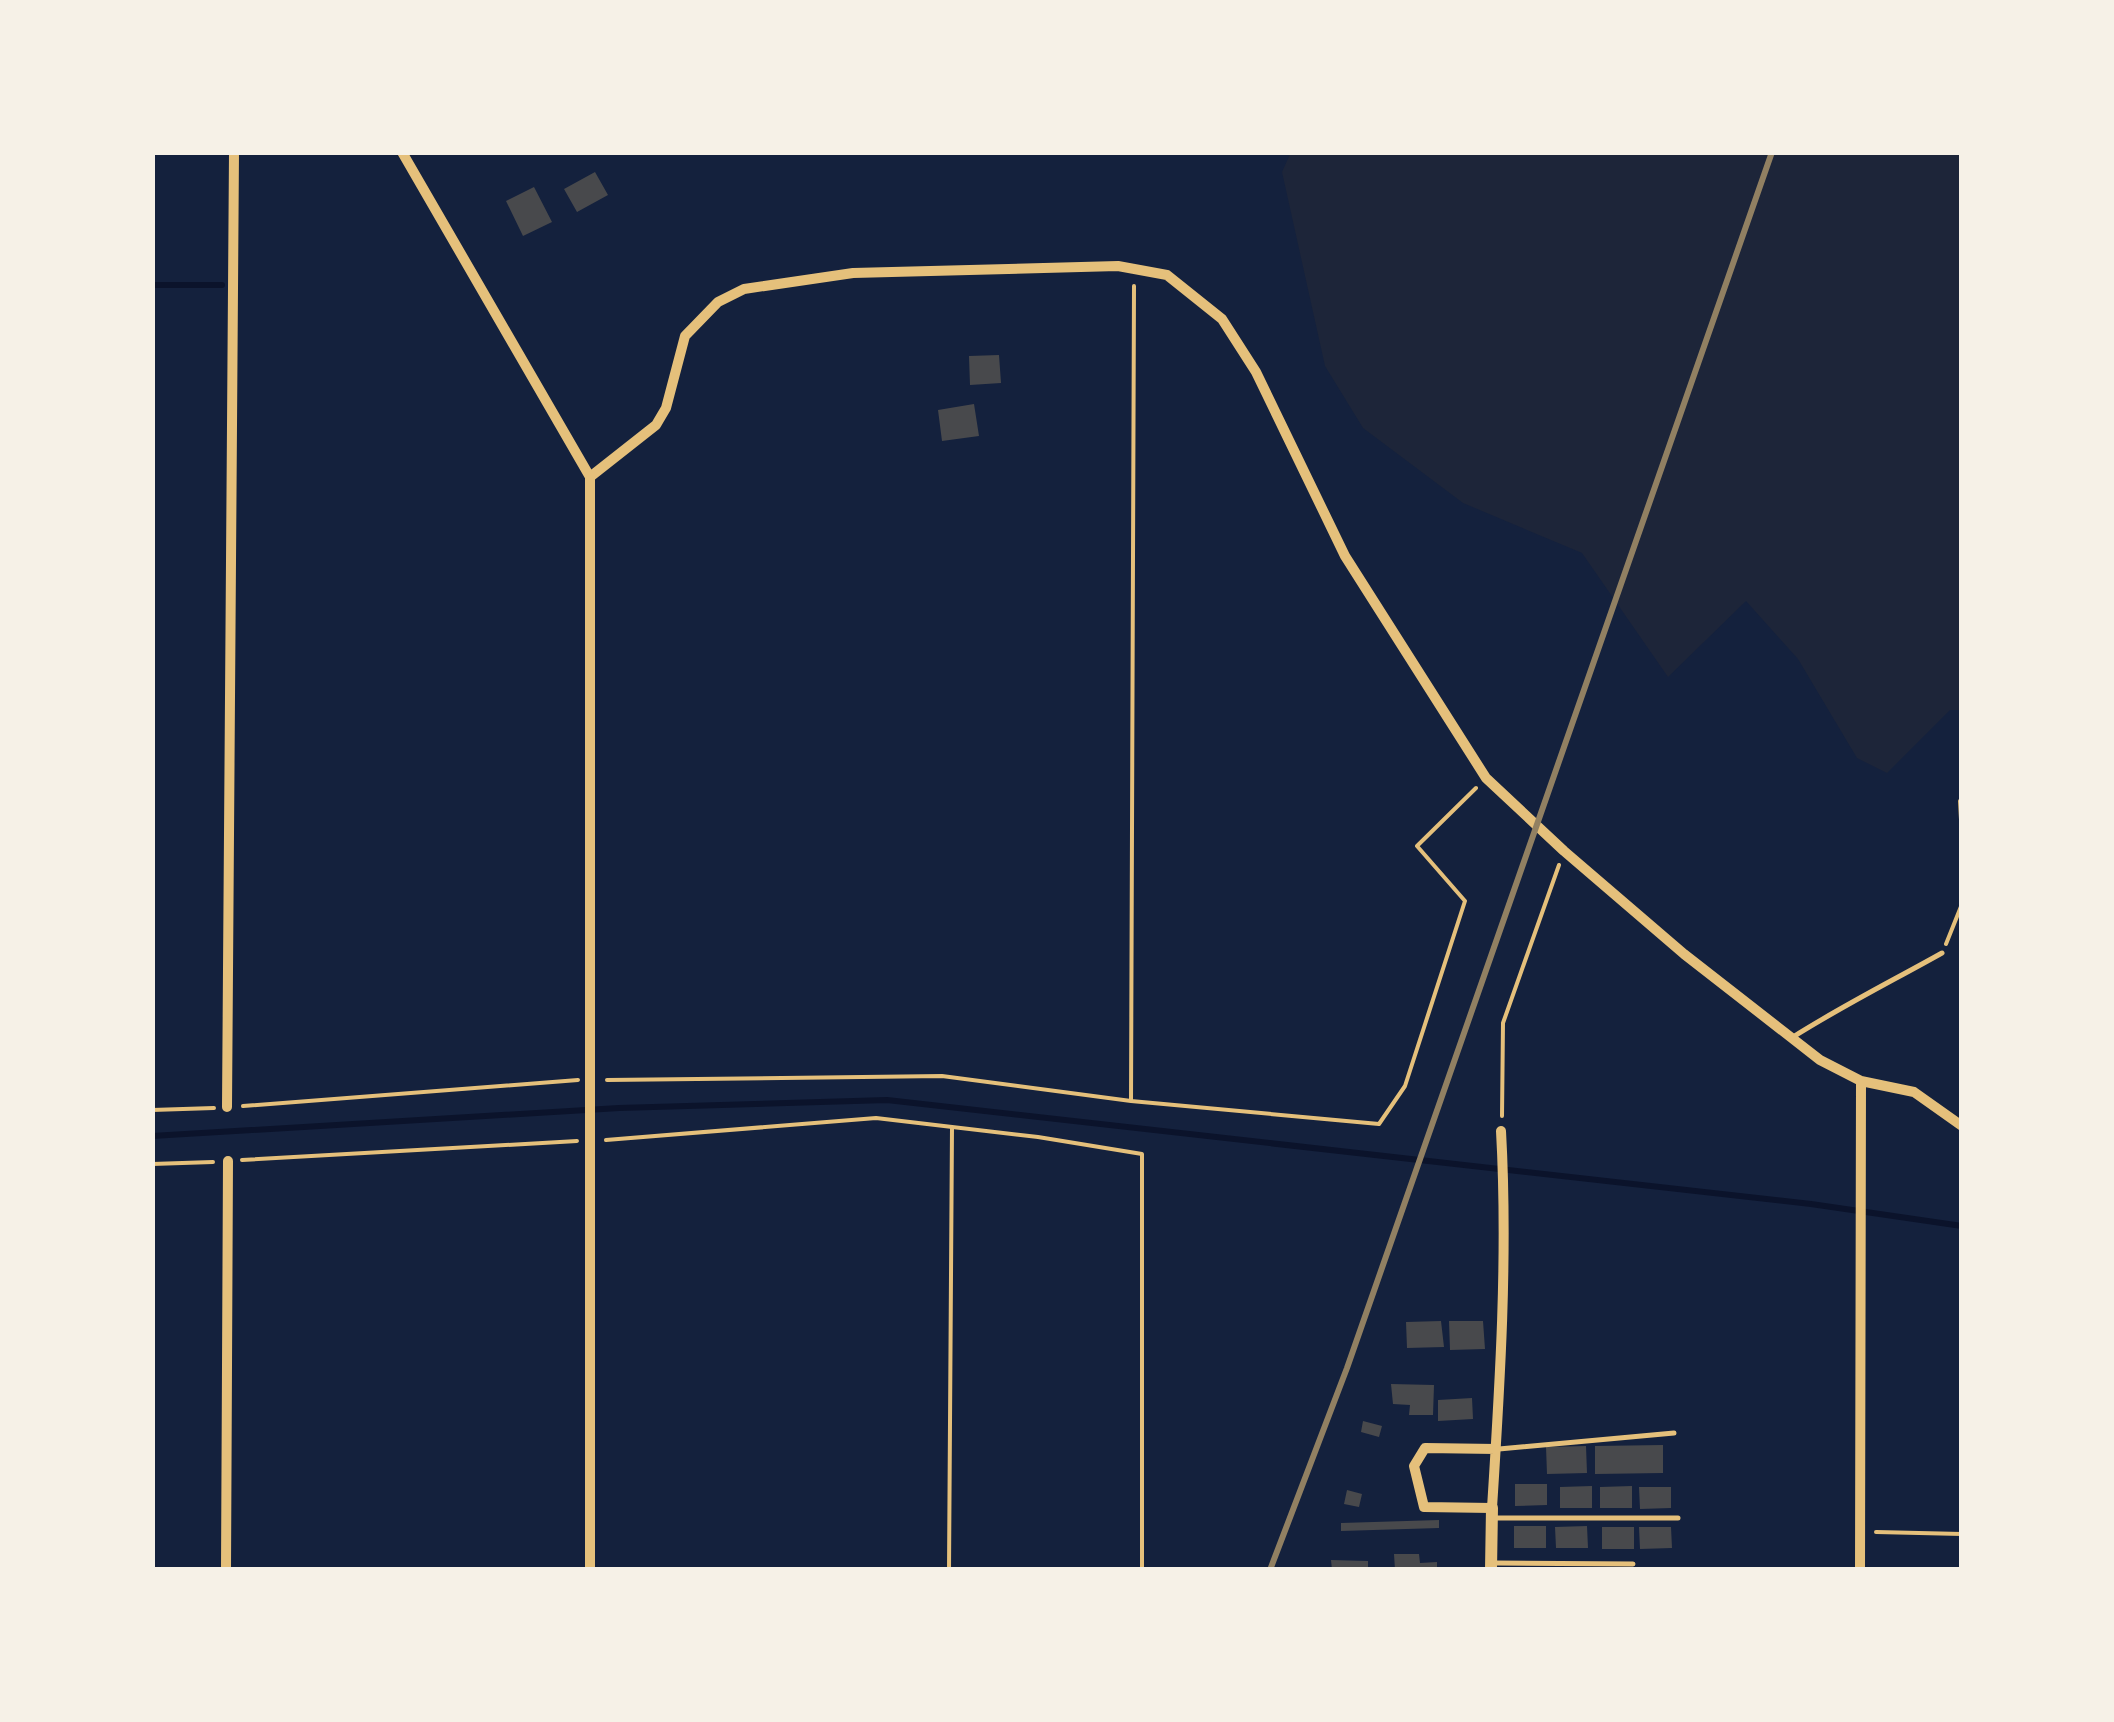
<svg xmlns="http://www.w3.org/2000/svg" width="2114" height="1722" viewBox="0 0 2114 1722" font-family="'PT Sans',sans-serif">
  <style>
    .green { fill: #1d2539 }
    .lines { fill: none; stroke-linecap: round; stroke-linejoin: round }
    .stream { stroke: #0b132b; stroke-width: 6 }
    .building { fill: #48494c }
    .path { stroke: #e5c07b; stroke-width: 4 }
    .service { stroke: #e5c07b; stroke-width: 5 }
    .minor { stroke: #e5c07b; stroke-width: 10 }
    .tertiary { stroke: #e5c07b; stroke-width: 12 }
    .rail { stroke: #918062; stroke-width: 6 }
  </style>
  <rect width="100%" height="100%" fill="#14213d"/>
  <path class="green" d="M1291 152 1961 153V710H1950L1887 773 1857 758 1798 659 1746 601 1668 677 1582 553 1463 503 1363 428 1325 366 1282 172Z"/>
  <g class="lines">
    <path class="stream" d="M152 285H222
      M152 1136 619 1108 887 1100 1811 1204 1962 1226"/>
  </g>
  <path class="building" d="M595 172 608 195 577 212 564 189Z
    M534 187 552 222 523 236 506 201Z
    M999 355 1001 383 970 385 969 356Z
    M974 404 979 436 942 441 938 410Z
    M1441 1321 1444 1347 1407 1348 1406 1322Z
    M1449 1321H1483L1485 1349 1450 1350Z
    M1391 1384 1434 1385 1433 1415H1409L1410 1405 1393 1404Z
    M1472 1398 1473 1419 1438 1421V1400Z
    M1363 1421 1382 1426 1379 1437 1361 1432Z
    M1663 1445V1473L1595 1474V1446Z
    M1586 1446 1587 1473 1547 1474 1546 1447Z
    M1515 1484H1547V1505L1515 1506Z
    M1592 1486V1508H1560V1487Z
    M1632 1486V1508H1600V1487Z
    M1639 1487H1671V1508L1640 1509Z
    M1347 1490 1362 1494 1359 1507 1344 1504Z
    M1439 1520V1528L1341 1531V1523Z
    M1514 1526H1546V1548H1514Z
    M1587 1526 1588 1548H1556L1555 1527Z
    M1602 1527H1634V1549H1602Z
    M1639 1527H1671L1672 1548 1640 1549Z
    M1394 1554H1419L1420 1563 1437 1562V1570H1395Z
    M1331 1560 1368 1561V1570H1332Z"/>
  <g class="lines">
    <path class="path" d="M1960 801 1962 838
      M1946 944 1962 904
      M607 1080 942 1076 1131 1101 1379 1124 1405 1086 1465 901 1417 846 1476 788
      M1131 1101 1134 286
      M243 1106 578 1080
      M152 1110 214 1108
      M1502 1116 1503 1023 1559 865
      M606 1140 876 1118 1038 1137 1142 1154V1570
      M242 1160 577 1141
      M152 1164 213 1162
      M1876 1532 1962 1534
      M949 1570 952 1127"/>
    <path class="service" d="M1793 1037C1842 1006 1892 981 1942 953
      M1499 1449 1674 1433
      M1494 1518H1678
      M1494 1563 1633 1564"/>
    <path class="minor" d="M402 152 590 477V1570
      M590 477 656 425 666 408 685 336 718 302 744 289 853 273 1118 266 1167 275 1222 319 1256 372 1345 556 1486 778 1564 851 1684 954 1820 1060 1861 1081 1914 1092 1962 1126
      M227 1107 234 152
      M1496 1449 1425 1448 1414 1466 1424 1507 1492 1508C1500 1383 1508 1256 1501 1131
      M226 1570 228 1161
      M1860 1570 1861 1081"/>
    <path class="tertiary" d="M1491 1570 1492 1508"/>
    <path class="rail" d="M1270 1570 1347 1368 1772 152"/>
  </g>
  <rect width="2114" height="1722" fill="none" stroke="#f6f1e7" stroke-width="310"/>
</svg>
